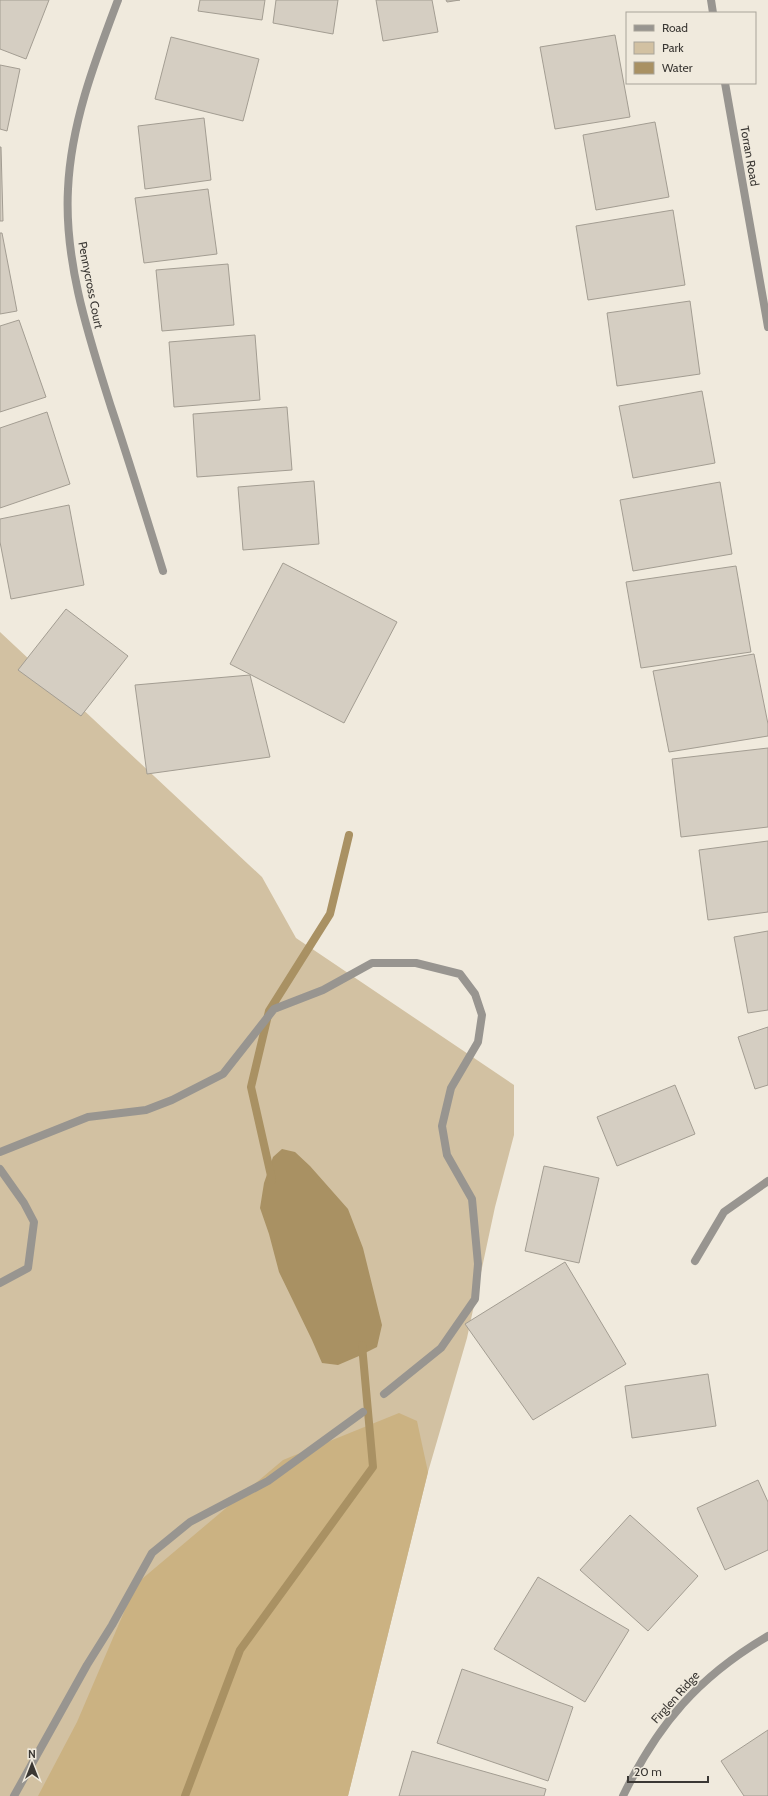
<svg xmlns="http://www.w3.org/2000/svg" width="768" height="1796" viewBox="0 0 768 1796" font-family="Cabin,sans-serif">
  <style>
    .green { fill: #d2c1a2 }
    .forest { fill: #cbb282 }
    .water { fill: #a99163 }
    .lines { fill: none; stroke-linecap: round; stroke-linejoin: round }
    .stream { stroke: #a99163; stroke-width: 8 }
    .building { fill: #d5cec2; stroke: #a39d92 }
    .service { stroke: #989590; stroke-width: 8 }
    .minor { stroke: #989590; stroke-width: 8 }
    .labels { text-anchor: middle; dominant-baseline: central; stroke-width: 3; stroke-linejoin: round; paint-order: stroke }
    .street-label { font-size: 12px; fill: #3b3834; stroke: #f0eadd }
  </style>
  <rect width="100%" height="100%" fill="#f0eadd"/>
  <path class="green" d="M0 632 262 877 296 938 514 1085V1135L495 1207 467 1338 428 1472 348 1796H0Z"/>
  <path class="forest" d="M399 1413 417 1421 428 1472 348 1796H38L77 1722 136 1584 283 1460Z"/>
  <path class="water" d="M282 1149 295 1152 310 1166 348 1209 363 1248 382 1325 377 1347 359 1356 338 1365 322 1363 312 1340 279 1272 269 1234 260 1208 264 1183 273 1157Z"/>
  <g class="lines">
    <path class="stream" d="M272 1180 251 1087 269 1011 330 914 349 835
      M185 1796 240 1650 373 1467 362 1345"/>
  </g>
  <path class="building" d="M0 0H49L26 59 0 49Z
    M200 0H265L262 20 198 11Z
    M276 0H338L333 34 273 23Z
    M376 0H432L438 32 383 41Z
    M446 0H460L447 2Z
    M615 35 630 117 555 129 540 47Z
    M171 37 259 59 243 121 155 99Z
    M0 65 20 69 7 131 0 129Z
    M204 118 211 180 145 189 138 126Z
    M655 122 669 197 596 210 583 135Z
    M0 147H1L3 221H0Z
    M208 189 217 254 144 263 135 198Z
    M673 210 685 285 588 300 576 226Z
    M0 233H2L17 311 0 314Z
    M228 264 234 325 162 331 156 270Z
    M690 301 700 374 617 386 607 313Z
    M19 320 46 397 0 412V326Z
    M255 335 260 400 174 407 169 342Z
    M702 391 715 463 633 478 619 406Z
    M287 407 292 470 197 477 193 414Z
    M47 412 70 484 0 508V428Z
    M314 481 319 544 243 550 238 487Z
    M720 482 732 554 633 571 620 500Z
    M69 505 84 585 11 599 0 542V519Z
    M283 563 397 622 344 723 230 664Z
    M736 566 751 652 641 668 626 582Z
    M66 609 128 656 81 716 18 670Z
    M754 654 768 724V736L669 752 653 671Z
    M250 675 270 757 147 774 135 685Z
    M768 748V827L681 837 672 759Z
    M768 841V912L708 920 699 850Z
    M768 931V1010L748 1013 734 937Z
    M768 1027V1085L755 1089 738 1037Z
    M675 1085 695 1134 617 1166 597 1117Z
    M544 1166 599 1178 579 1263 525 1251Z
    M565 1262 626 1364 533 1420 465 1324Z
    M708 1374 716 1426 632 1438 625 1386Z
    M758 1480 768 1502V1550L725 1570 697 1508Z
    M630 1515 698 1576 648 1631 580 1570Z
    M538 1577 629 1630 585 1702 494 1649Z
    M462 1669 573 1707 548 1781 437 1743Z
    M768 1730V1796H744L721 1761Z
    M412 1751 546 1789 544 1796H399Z"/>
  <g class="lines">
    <path class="service" d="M0 1152 88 1117 146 1110 172 1100 223 1074 274 1009 323 990 372 963H416L460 974 475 994 482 1015 478 1042 451 1088 442 1126 447 1155 472 1199 478 1264 475 1299 441 1348 384 1394
      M0 1169 24 1203 34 1222 28 1268 0 1283
      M14 1796 87 1665 112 1625 152 1553 190 1522 268 1481 363 1412"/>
    <path class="minor" d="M118 0C95 61 71 123 68 189 64 263 89 337 111 407 129 461 146 516 163 571
      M711 0 713 13
      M725 83 768 327
      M695 1261 724 1212 768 1181
      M623 1796C658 1724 698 1677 768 1636"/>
  </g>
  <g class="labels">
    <g class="street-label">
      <text transform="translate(750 156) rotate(80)">Torran Road</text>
      <text transform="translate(91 285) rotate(79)">Pennycross Court</text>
      <text transform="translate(675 1697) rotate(-48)">Firglen Ridge</text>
    </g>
  </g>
  <rect x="626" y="12" width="130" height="72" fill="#f0eadd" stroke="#a8a399"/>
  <rect x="634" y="25" width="20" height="6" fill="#989590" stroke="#a8a399"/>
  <text x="662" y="32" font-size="12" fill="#3b3834">Road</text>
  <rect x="634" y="42" width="20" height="12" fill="#d2c1a2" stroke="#a8a399"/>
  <text x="662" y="52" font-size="12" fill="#3b3834">Park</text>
  <rect x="634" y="62" width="20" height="12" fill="#a99163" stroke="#a8a399"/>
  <text x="662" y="72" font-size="12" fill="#3b3834">Water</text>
  <g transform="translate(32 1764)" stroke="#f0eadd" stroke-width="3" paint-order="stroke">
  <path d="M0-3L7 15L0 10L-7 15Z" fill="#3b3834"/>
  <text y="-6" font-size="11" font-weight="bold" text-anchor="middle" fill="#3b3834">N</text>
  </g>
  <path d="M628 1776v6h80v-6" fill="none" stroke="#3b3834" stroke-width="2"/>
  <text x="634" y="1776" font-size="12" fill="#3b3834" stroke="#f0eadd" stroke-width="3" paint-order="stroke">20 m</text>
</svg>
